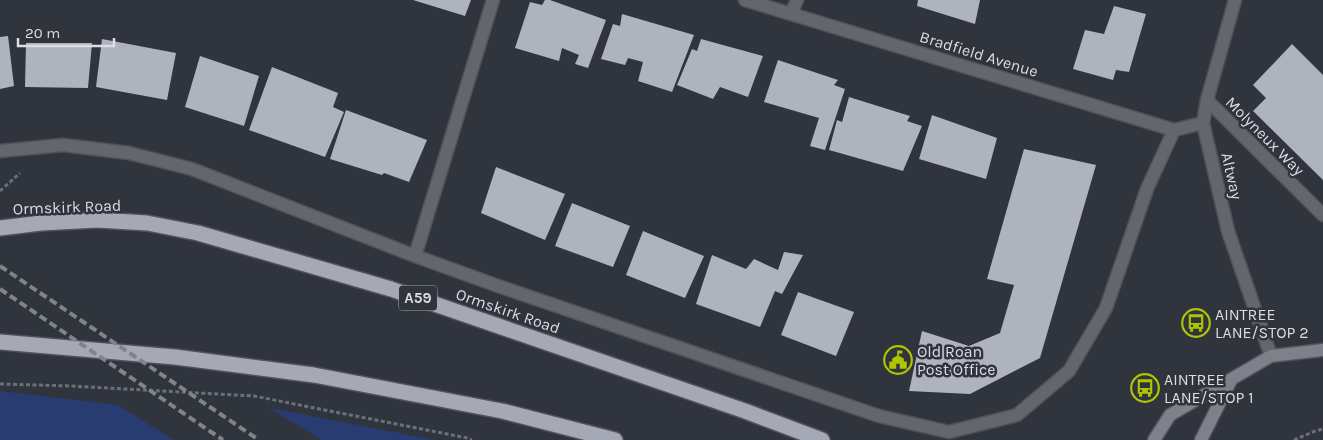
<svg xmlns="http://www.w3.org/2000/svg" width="1323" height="440" viewBox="0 0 1323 440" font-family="Karla,sans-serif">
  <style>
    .green { fill: #293c71 }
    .building { fill: #aeb3be }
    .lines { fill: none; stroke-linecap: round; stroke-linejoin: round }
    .lane-casing { stroke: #4f525b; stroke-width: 15 }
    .street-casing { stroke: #4f525b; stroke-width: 15 }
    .secondary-casing { stroke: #4f525b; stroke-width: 15 }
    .highway-casing { stroke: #4f525b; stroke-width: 18 }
    .path { stroke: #6b6f77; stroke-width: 3; stroke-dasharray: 4 2.5; stroke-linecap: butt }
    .lane { stroke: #64666b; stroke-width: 12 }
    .street { stroke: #64666b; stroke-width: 12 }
    .secondary { stroke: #7e8189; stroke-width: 12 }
    .highway { stroke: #a5a9b5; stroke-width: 15 }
    .rail { stroke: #7f838a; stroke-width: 4; stroke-dasharray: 8 4; stroke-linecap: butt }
    .labels { text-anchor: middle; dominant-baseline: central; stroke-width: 5; stroke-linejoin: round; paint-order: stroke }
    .shield { fill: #30343d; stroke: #a7aab1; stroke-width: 1 }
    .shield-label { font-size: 15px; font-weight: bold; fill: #dadde3 }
    .street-label { font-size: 16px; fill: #dadde3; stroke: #30343d }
    .poi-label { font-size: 16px; fill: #dadde3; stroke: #30343d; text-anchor: start }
  </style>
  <rect width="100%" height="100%" fill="#30343d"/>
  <path class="green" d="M0 391 118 405 174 440H0Z
    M269 408 436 440H322Z"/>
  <path class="building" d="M413 0H471L465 16Z
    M545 0H550L606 20 588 68 575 64 579 55 562 48 559 61 515 48 530 2 542 5Z
    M918 0H980L975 24 917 6Z
    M1114 6 1146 14 1129 72 1116 70 1113 80 1073 69 1085 30 1104 34Z
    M622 14 694 35 672 92 638 81 643 62 628 58 625 65 601 59 613 24 620 26Z
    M8 36 14 86 0 89V37Z
    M102 39 176 53 167 100 96 87Z
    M701 39 763 56 748 97 720 87 713 99 677 85 692 49 697 51Z
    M26 43H92L88 88 25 87Z
    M1292 44 1323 75V180L1253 111 1266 98 1253 85Z
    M200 56 259 76 244 126 185 107Z
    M778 60 838 80 834 85 845 89 825 150 810 146 819 118 764 102Z
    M272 67 338 93 333 107 344 112 325 157 249 130Z
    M849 97 910 116 907 121 922 126 903 171 829 150 837 120 842 122Z
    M346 110 427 140 409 182 384 173 382 175 330 159Z
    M932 115 997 138 986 179 919 159Z
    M1024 149 1096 165 1040 358 970 394 909 391 922 331 969 346 1000 333 1014 285 987 279Z
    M496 167 565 194 545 240 481 213Z
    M572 203 630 226 613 267 555 246Z
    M643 231 704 256 685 298 626 275Z
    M784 252 803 255 782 294 775 291 760 327 696 304 712 255 746 269 754 259 778 270Z
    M798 292 854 312 836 356 781 335Z"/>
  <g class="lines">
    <defs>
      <path id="lane" d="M1207 100 1323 215"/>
      <path id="street" d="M745 0 1174 130 1203 123
        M1235 0 1207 100 1203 123 1228 231 1271 356
        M791 14 797 0
        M0 151 63 145 129 153 192 169 415 256 501 287 879 416 949 432 1017 415 1069 371 1106 308 1147 189 1174 130
        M415 256 493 0"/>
      <path id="secondary" d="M1154 440 1170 415 1271 356 1323 350
        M1201 440 1231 380"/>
      <path id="highway" d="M0 228 41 223 97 220 147 223 198 233 391 289 745 411 822 440
        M0 342 175 357 314 375 502 411 615 440"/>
    </defs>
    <use href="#lane" class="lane-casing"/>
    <use href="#street" class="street-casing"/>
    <use href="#secondary" class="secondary-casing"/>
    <use href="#highway" class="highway-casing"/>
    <path class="path" d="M0 191 20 173
      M0 384 70 386 254 396 467 438 472 440
      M1294 440 1315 431 1323 429"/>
    <use href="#lane" class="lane"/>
    <use href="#street" class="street"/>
    <use href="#secondary" class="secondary"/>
    <use href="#highway" class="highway"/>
    <path class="rail" d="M0 266 259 440
      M0 289 223 440"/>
  </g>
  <defs>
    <symbol id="bus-ring" viewBox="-11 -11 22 22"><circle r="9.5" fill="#30343d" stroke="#b0c502" stroke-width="1.5"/><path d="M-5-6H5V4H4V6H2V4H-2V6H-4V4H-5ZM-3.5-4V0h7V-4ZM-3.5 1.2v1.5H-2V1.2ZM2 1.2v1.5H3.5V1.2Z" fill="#b0c502"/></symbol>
    <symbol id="civic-ring" viewBox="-11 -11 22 22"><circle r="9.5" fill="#30343d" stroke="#b0c502" stroke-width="1.5"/><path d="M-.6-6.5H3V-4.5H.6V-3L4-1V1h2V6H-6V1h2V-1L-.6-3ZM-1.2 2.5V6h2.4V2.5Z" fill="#b0c502"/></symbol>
  </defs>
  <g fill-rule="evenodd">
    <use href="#bus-ring" x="1180" y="307" width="32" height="32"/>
    <use href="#civic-ring" x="882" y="344" width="32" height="32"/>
    <use href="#bus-ring" x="1129" y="372" width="32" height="32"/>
  </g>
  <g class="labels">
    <rect class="shield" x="399" y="285.5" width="38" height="25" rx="4"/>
    <g class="shield-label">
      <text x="418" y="298">A59</text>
    </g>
    <g class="street-label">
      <text transform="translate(979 54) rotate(17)">Bradfield Avenue</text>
      <text transform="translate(1265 136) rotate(45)">Molyneux Way</text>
      <text transform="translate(1232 176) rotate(77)">Altway</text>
      <text transform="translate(67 207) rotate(-2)">Ormskirk Road</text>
      <text transform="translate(508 311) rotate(19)">Ormskirk Road</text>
    </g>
    <g class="poi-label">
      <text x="1215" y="314">AINTREE<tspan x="1215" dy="18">LANE/STOP 2</tspan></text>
      <text x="917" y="351">Old Roan<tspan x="917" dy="18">Post Office</tspan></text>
      <text x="1164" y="379">AINTREE<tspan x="1164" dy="18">LANE/STOP 1</tspan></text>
    </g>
  </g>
  <path d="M18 38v8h96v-8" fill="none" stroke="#dadde3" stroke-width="2.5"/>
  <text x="25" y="38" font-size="15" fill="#dadde3" stroke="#30343d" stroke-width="4" paint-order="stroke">20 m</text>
</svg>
